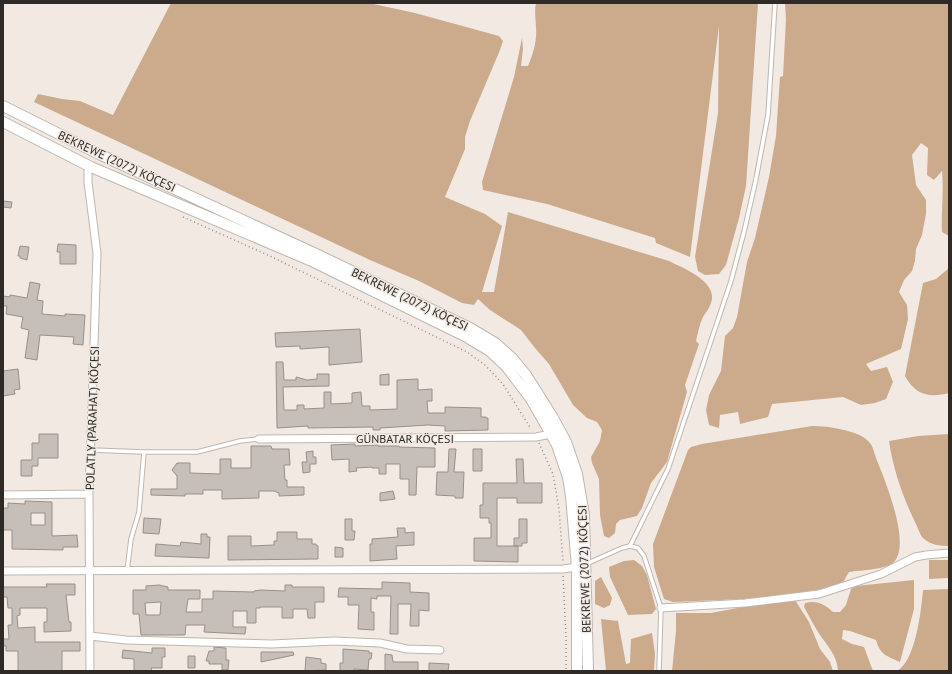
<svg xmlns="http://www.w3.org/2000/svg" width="952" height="674" viewBox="0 0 952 674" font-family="'PT Sans',sans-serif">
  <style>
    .forest { fill: #ccab8d }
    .building { fill: #c6beb8; stroke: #98918a; fill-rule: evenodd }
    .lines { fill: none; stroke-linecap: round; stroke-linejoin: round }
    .lane-casing { stroke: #beb7b0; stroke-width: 5.5 }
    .street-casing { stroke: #beb7b0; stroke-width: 9 }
    .secondary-casing { stroke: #beb7b0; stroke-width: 12 }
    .path { stroke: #95908b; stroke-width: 1.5; stroke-dasharray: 1 3; stroke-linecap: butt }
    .lane { stroke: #fff; stroke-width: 3.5 }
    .street { stroke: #fff; stroke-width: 7 }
    .secondary { stroke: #fff; stroke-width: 10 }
    .labels { text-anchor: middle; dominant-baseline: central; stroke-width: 3; stroke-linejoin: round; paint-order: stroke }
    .street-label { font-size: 12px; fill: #2d2a28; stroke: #f1e9e2 }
  </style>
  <rect width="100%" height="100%" fill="#f1e9e2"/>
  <path class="forest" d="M171 3H369L415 13 499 36 503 41 500 50 470 121 465 137V149L445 197 485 214 502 226 482 292H494L508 212 669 261C683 268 719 282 711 303 709 309 706 312 703 317 699 325 698 333 696 341L699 344 685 385 687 392 667 462 651 483 642 508 637 516 620 520 616 524 615 533 609 538 604 536 600 515 599 479 592 463 591 457 600 441 602 430 597 422 587 418 573 405 549 364 535 348 521 330 490 310 478 299 474 305 462 303 419 281 370 260 34 102 38 94 62 99 80 101 113 115Z
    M536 3H758L746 186 739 218 726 265 719 274 705 275 698 271 695 257 718 113 719 26 690 257 656 243 655 238 547 204 483 190 482 182 514 77 522 38 523 49 521 66H528C533 54 537 42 536 28 536 20 534 12 536 3Z
    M785 3H949V236L942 232C941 212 944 192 942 171L934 180 927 175 928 148 921 143 912 155 916 185 926 200V214L922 235 916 249 915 261 912 271 904 280 899 292 907 305 908 319 901 349 866 364 871 371 887 367 893 382 886 399 875 403 861 405 843 397 772 404 768 417 740 424 738 412 720 415 719 428 709 425 706 410 709 395 721 371 725 336 733 328 737 317 747 262 755 238 769 177 776 136 780 77 783 76 786 19Z
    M949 268V393C929 398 915 395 905 376L923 283 936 279Z
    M812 426C827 426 860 430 870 443 874 448 875 457 878 463 886 483 911 544 894 562 885 570 861 570 849 572L842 584 830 588 796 593 744 599 673 602 664 599 654 567 653 544 688 450 691 447 702 444Z
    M949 434V546C940 546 930 545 923 538 920 535 918 528 916 524 903 498 893 469 889 441L918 436Z
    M634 560 642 566 647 575 656 609 652 614 628 615 610 577 609 567 624 561Z
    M929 560H949V578L929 579Z
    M601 577 612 598 610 605 604 608 595 604V581Z
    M914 580V609L900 662C887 656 880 655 876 640L850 631 843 630 842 639 852 644 864 647 873 671H838C837 654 827 646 818 632 813 624 809 616 804 607L805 603C817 600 824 604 833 612H840L846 605 851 589 856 586Z
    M949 589V671H897C916 660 921 611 923 590Z
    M795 600 809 622 820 649 830 662 833 671H672L676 631V613H711L748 606Z
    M601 619 618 621 626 664 630 663 631 639 652 633 655 654 654 671H606Z"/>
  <path class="building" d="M3 201 12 202 11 208 3 207Z
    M58 244 76 245V264H60V252H57Z
    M20 246 29 247 27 260 20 258V256H18Z
    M30 282 40 284 37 300 43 301 42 314 65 316V314L85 315 83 345 73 344 74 337 40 335 37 360 25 358 29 330 21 328 23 317 6 314 7 306H3V296L10 297V295L27 298Z
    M360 329 362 362 329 365V347L300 349V346L276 347 275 333Z
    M276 362H283L284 380H296V377L307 380 317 379V374H329V386L283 387 284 410H297V405H304V409L324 408V392H331V404L352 403V393L361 392 362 406H370V410L397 409V380L418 379V390L432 389V401H427L428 413H445V407L481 408V417H486V418H488V430L445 431V426L428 425 380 428V430H373V427L308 428V426L277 428Z
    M18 369 20 389 14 390 15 394 3 396V371Z
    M389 374V385H380V375Z
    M39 434H58V458H38V466H32V476H21V460H32V443H39Z
    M355 444V446L378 445V446H399V447L435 448V467H417L416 495H409V479H400V464H386V474H379V468H372V467L356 468 357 471 349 472V459L332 460 331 445Z
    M251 446H271L272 449H289L290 465H284L285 480H287V487H304V495L279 496V493L274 491H259V498L222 499V490H203V494H185V496L151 495V489H177V476L172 470 177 463H190V473L220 474V459H231V468H251Z
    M449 449H456L454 472H464L463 498H455V496L436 495 437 472H448Z
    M473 449H482V471H473Z
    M313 451V457H316V464H310V472L303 473 302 462H307L306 452Z
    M516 459H523L524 483H542V503H517V498H497V546H518V562L474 561V538H491V523H489V518H480V505H483V483H517Z
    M393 491 395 499 380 501V493Z
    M25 501 52 502V536L77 535 78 547H63V550L12 549V530H3V508H8V503L25 504ZM31 513H45V525H31Z
    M144 518 161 519 159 534 143 533Z
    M345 519H352V531H355L354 540H345Z
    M519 519H527V543H522V546H514V538H519Z
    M397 528H405V533L414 532V545L396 546 397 559 370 561V544H372V539L398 537Z
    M277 532H297V539H312V544H316V545L318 546V559L228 560V536H251V546L274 545V541H277Z
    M201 534H207V537H210L209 558 155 556 156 544 180 546 181 542 201 544Z
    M335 547 343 548V557H335Z
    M382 582 410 583V592L429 593V611L419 610V626H410L411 604H398V634H390L391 596H377V599L371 598V612H374V630L358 629 359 605H348V597H338L339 588 382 589Z
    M46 584H75V595H66L69 622H71V631L44 632V622H47V608H20V615L17 616 18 628 35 627V642H80V651H62V671H18V651H6V646H3V639H9L8 625H12V608H8L7 597H3V587H47Z
    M159 585 168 587V590H200V599H188L186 612H202V599H213V591L254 592V591L261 590 285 591V585H292V587H324V602H315V618H308L307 609H293V618H282V607H260V608H256V623H247V611H233V627H246L245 634 204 632 205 625H186L185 635H141L139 614H133V590H146V586ZM161 602 160 615H146L145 603Z
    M214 647 226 648V660H229L228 670H222V664H209V661H206L209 651H214Z
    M152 648H165V657H162V668H151L152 671H134V659L122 658 123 650 152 653Z
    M343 649 369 651V653H372L371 659H369L368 670 354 669V671H340V663H343Z
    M261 652H293L294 655 261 662Z
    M385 654 392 655 393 662H418V671H385Z
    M188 656H195V668H188Z
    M306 657 321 659V663L326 664V670L305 671Z
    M429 663 449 664 448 671H429Z"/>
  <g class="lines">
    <defs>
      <path id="lane" d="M91 450 144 452H197L240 441 259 439
        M630 546 668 469 731 281 744 232 756 179 768 115 775 3
        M586 564 622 548 630 546 638 548 644 556 661 608 659 671
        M127 571 131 539 139 512 144 452"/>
      <path id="street" d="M259 439 536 437 551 434
        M3 495 89 494
        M3 571 563 569 577 567
        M661 608 745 603 819 594 881 574 915 557 926 555 949 553
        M90 636 126 640 272 644 334 641 380 643 407 649 440 650
        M90 671 89 494 97 253 88 182V171L91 167"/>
      <path id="secondary" d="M3 106 101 155 316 254 470 328 495 343 512 358 526 375 553 418 566 442 577 474 584 515 588 671
        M3 122 91 167 314 262 465 336 490 351 506 366 531 399 551 434 557 445 568 477 571 496 577 567V671"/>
    </defs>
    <use href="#lane" class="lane-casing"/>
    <use href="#street" class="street-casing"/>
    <use href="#secondary" class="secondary-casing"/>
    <path class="path" d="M183 217 270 256 467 352 485 365 503 384 531 429
      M539 443 553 474 559 509 563 562
      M563 576 566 637V671"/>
    <use href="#lane" class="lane"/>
    <use href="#street" class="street"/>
    <use href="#secondary" class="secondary"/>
  </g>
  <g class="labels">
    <g class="street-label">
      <text transform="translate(117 161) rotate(25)">BEKREWE (2072) KÖÇESI</text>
      <text transform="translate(410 299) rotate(26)">BEKREWE (2072) KÖÇESI</text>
      <text transform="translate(92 418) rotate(-88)">POLATLY (PARAHAT) KÖÇESI</text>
      <text x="405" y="438">GÜNBATAR KÖÇESI</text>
      <text transform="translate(584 569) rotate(-92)">BEKREWE (2072) KÖÇESI</text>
    </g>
  </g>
  <rect width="952" height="674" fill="none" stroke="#2d2a28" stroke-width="8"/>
</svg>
